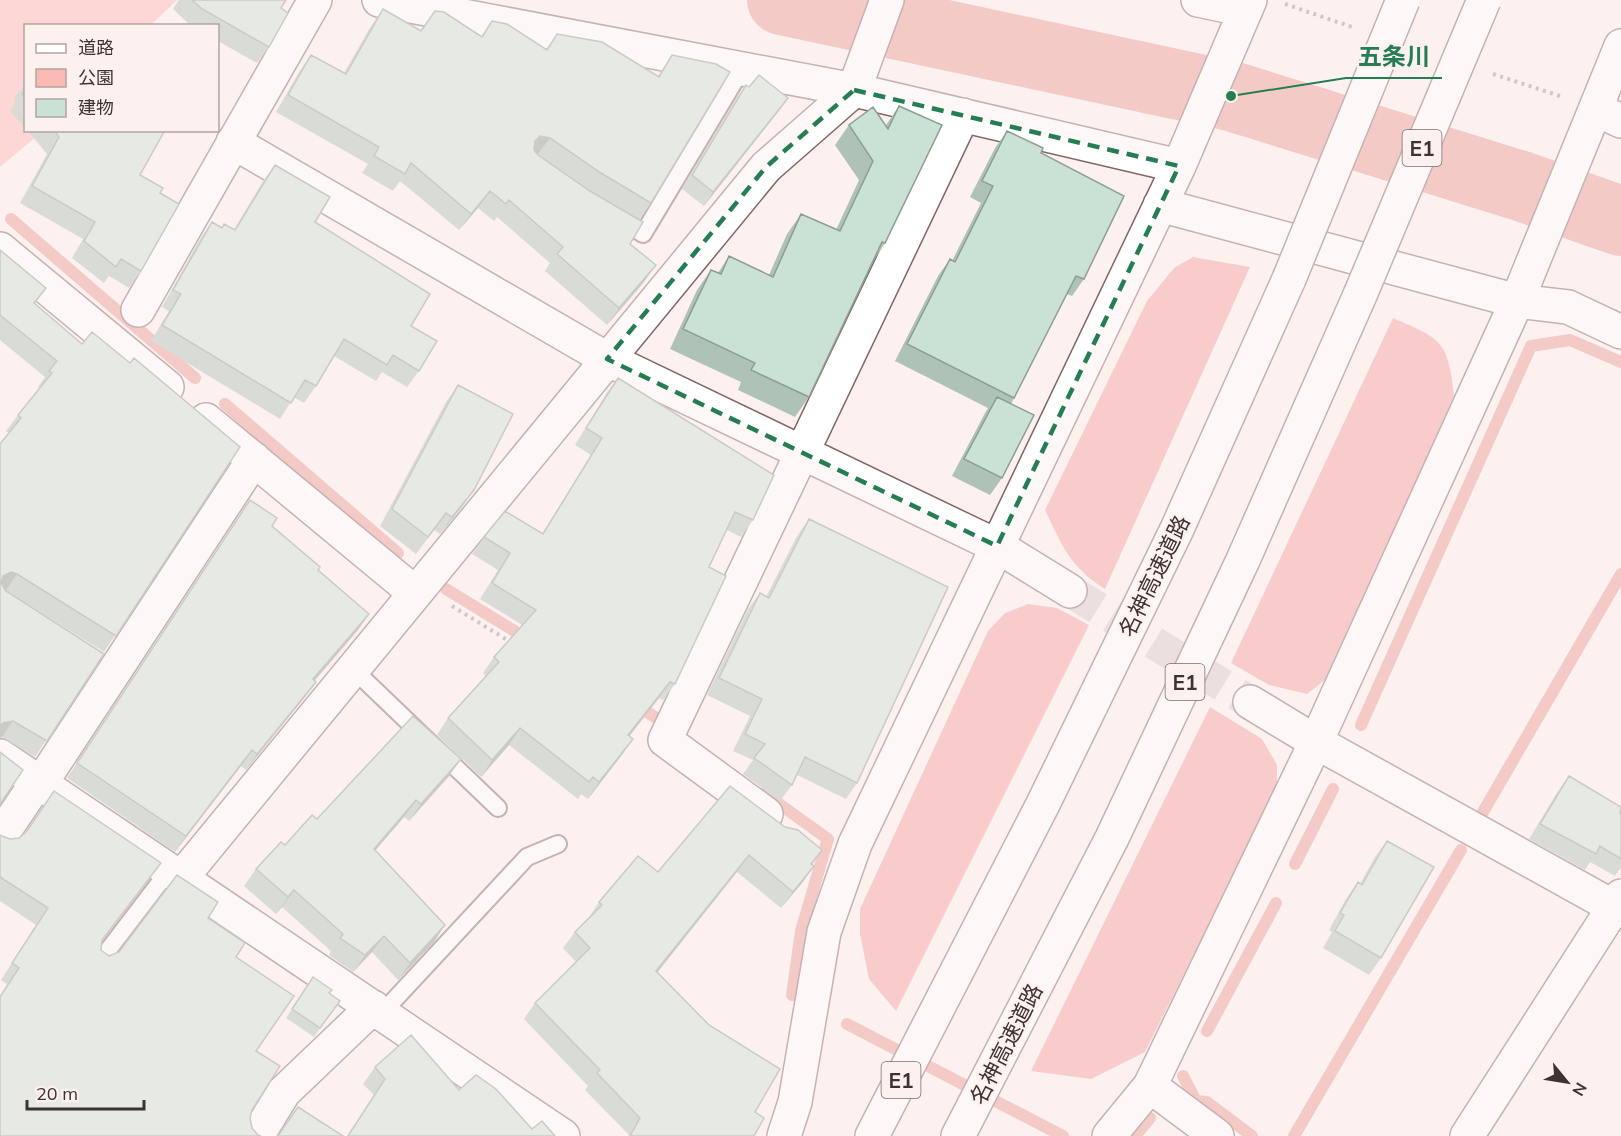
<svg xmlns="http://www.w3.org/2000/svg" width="1621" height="1136" viewBox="0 0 1621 1136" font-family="Mulish,'Noto Sans JP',sans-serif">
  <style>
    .green { fill: #fab9b3 }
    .forest { fill: #f0a19b }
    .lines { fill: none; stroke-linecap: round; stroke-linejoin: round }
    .stream { stroke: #e99b95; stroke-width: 12 }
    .river { stroke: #e99b95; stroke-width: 70 }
    .minor-tunnel { stroke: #d7cbca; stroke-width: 33; stroke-dasharray: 33 16; stroke-linecap: butt }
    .service-casing { stroke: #806664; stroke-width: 20 }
    .minor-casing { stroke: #806664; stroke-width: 36 }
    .tertiary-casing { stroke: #806664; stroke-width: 36 }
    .motorway-casing { stroke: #806664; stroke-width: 36 }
    .path { stroke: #9e9392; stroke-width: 4; stroke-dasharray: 3 4.5; stroke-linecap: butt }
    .service { stroke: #fff; stroke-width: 16 }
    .minor { stroke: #fff; stroke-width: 33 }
    .tertiary { stroke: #fff; stroke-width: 33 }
    .motorway { stroke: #fff; stroke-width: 33 }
    .motorway-bridge-casing { stroke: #806664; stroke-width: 36; stroke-linecap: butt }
    .motorway-bridge { stroke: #fff; stroke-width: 33 }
    .wall { fill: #aec2b5 }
    .shaded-wall { fill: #8d9e94 }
    .building { fill: #cae2d3; stroke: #8d9e94; stroke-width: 1.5 }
    .marked { fill: none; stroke: #257e53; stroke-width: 4.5; stroke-dasharray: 12 8; stroke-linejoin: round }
    .labels { text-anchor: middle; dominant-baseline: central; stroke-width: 5; stroke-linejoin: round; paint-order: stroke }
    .shield { fill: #fdf1f0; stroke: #776c6b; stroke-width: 1.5 }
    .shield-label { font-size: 21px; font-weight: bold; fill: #3e3332 }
    .street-label { font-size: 22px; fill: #3e3332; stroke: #fdf1f0 }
    .leader { fill: none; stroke: #257e53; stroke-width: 2 }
    .callout-dot { fill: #257e53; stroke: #fdf1f0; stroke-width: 2 }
    .callout-label { font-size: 24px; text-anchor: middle; font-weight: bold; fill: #257e53; stroke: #fdf1f0; stroke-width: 5; stroke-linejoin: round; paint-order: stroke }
  </style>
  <rect width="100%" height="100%" fill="#fdf1f0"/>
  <path class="green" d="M0 0H177L151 25 26 26V130L43 131 0 167Z"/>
  <path class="forest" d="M1193 257 1250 267 1105 589C1071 568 1062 546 1045 510L1147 301 1174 268Z
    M1393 318C1441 339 1448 340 1454 395L1335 672 1307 694 1269 685 1231 663Z
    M1028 604 1057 608 1089 625 896 1011 869 979 860 934V909L988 631 1005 613Z
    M1210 707 1262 739 1277 765V788L1145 1052 1091 1079 1031 1071Z"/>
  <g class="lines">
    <path class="stream" d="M11 219 195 378
      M225 404 398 553
      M446 589 529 640
      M636 705 658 719
      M1361 725 1531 346 1570 340 1621 362
      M764 793 828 839 801 931 792 995
      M1483 812 1621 574
      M1295 864 1333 789
      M847 1024 1063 1136
      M1207 1031 1276 903
      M1183 1076 1196 1101 1207 1102 1252 1136
      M1135 1136 1150 1118
      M1294 1136 1461 850"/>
    <path class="river" d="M782 0 1231 96 1521 186 1621 221"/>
    <path class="minor-tunnel" d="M1070 591 1250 702"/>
    <defs>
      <path id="service" d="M618 219 643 234 743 67
        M353 669 498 808
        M99 962 170 869
        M382 1013 527 857 558 844"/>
      <path id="minor" d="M379 0 854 90 1179 166
        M1198 0 1246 10
        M1596 109 1621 121
        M233 142 607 359 997 546 1070 591
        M1160 205 1517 301 1568 307 1621 332
        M0 249 167 387
        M138 310 315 0
        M206 420 415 593
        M1250 702 1316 742 1621 911
        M0 756 563 1136
        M41 783 254 459
        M766 814 665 740 963 115
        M0 837 38 781
        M182 877 766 167 854 90 887 0
        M1150 1086 1217 1136
        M257 1136 284 1092 373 1007
        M784 1136 795 1102 824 932 855 844 1179 166 1250 0
        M1467 1136 1621 896"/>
      <path id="tertiary" d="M1109 1136 1150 1086 1316 742 1517 301 1621 46"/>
      <path id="motorway" d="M872 1136 1043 804 1177 529 1289 279
        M958 1136 1112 838 1243 560 1360 295"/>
    </defs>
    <use href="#service" class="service-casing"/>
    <use href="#minor" class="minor-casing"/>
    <use href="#tertiary" class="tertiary-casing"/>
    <use href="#motorway" class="motorway-casing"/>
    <path class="path" d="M1285 4 1352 27
      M1493 74 1563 97
      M452 606 512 643"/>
    <use href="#service" class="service"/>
    <use href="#minor" class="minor"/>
    <use href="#tertiary" class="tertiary"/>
    <use href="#motorway" class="motorway"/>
    <defs>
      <path id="motorway-bridge" d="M1289 279 1403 0
        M1360 295 1484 0"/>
    </defs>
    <use href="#motorway-bridge" class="motorway-bridge-casing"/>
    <use href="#motorway-bridge" class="motorway-bridge"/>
  </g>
  <path class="wall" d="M179 0H286L281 8 269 47 257 63 218 41V26H191L173 9Z
    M383 9 421 31 481 37 492 21 546 50 557 34 658 76 672 55 651 203 639 220 590 190 630 244 644 282 607 325 545 271 550 263 497 217 494 221 478 208 459 230 400 181 393 191 362 173 368 164 276 112 299 72 311 55 344 73 371 26Z
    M26 82V129L10 111 16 102 14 99Z
    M746 85 749 87 788 98 778 112 704 206 682 189 736 99Z
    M899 106 885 243 874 260 809 397 795 417 738 390 741 382 670 349 697 290 711 270 718 273 729 256 769 275 787 234 801 214 836 230 859 180 835 145 849 125H886Z
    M27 130H165L140 175 160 193 141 271 129 288 109 276 104 283 72 258 83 239 20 203 47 154Z
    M1007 131 1041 153 1084 279 1072 296 1067 294 1014 398 1011 404 1002 478 990 495 952 476 985 413 988 408 895 361 938 276 950 259 952 261 981 203 970 197 995 148Z
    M275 165 315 222 411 326 419 371 407 387 382 372 376 381 334 356 316 386 304 403 294 397 280 419 151 341 169 311 162 307 200 239 212 222 222 227 234 230 263 181Z
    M0 250 46 288 35 304 82 344 92 332 130 363 134 358 240 447 104 652 5 590 6 591 104 654 35 757 2 737 0 738V444L9 433 6 431 18 415 40 388 38 387 45 377 0 340Z
    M618 378 753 520 741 537 727 530 709 567 675 684 663 700 659 698 629 736 633 739 621 756 588 799 581 794 578 799 509 745 481 777 437 735 448 718 486 676 483 673 494 657 522 625 480 599 498 570 472 554 484 537 542 534 591 455 575 445 606 394Z
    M458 385 474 490 462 507 440 534 434 530 416 554 380 526 446 402Z
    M250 500 272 526 318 570 358 630 315 680 316 682 305 697 246 770 241 766 175 852 67 778Z
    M809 519 857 783 846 799 797 775 792 785 780 801 743 774 753 760 733 751 750 716 707 695 748 609 760 593 766 597 797 536Z
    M461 759 449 776 409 821 404 817 375 850 445 925 434 942 398 980 372 952 353 972 329 955 331 951 282 907 276 914 244 886 256 869 317 819Z
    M1569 776 1621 813V867L1615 876 1590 862 1585 870 1529 839 1558 791Z
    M785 827 822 850 812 865 814 866 802 883 781 908 737 872 657 972 755 1112 754 1136H628L629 1135 585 1090 588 1086 524 1019 535 1003 576 962 563 948 575 932 588 919 599 902 658 872Z
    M0 835 2 836 149 879 102 941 101 950 109 956 208 918 236 957 256 1051 252 1110 250 1118 252 1128 258 1135 0 1136V996L7 984 1 980 36 925 0 901Z
    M1387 841 1381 958 1369 975 1323 948 1332 932 1329 930 1346 899 1358 882 1360 884 1375 857Z
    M313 977 330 994 340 1001 314 1037 286 1018Z
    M375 1067 459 1090 532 1129 555 1136H347L374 1095 363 1084Z"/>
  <path class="shaded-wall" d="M788 98 778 112 704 206 713 192Z
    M540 136 550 138 538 154 528 153 535 141Z
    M490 191 478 208 459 230 471 214Z
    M656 265 644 282 607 325 619 308Z
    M474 490 462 507 440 534 452 517Z
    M11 572 17 574 6 590 0 589 3 576Z
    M369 614 358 630 302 695 313 679Z
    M316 682 305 697 246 770 257 754Z
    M670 682 659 698 617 752 628 735Z
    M13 721 2 737 0 738V726L3 723Z
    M520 728 509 745 481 777 492 760Z
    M633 739 621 756 588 799 599 782Z
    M252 750 241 766 175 852 186 836Z
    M461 759 449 776 409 821 421 804Z
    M416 800 404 817 362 866 374 849Z
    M749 855 737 872 645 988 656 971Z
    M814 866 802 883 781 908 793 892Z
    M294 890 282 907 276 914 288 897Z
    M445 925 434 942 398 980 410 963Z
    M384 936 372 952 353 972 365 955Z"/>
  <path class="building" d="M192 0H286L281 8 288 13 269 47 202 9Z
    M383 9 421 31 435 11 444 12 482 37 492 21 507 24 547 50 557 34 602 42 659 77 672 55 716 64 730 72 651 203 601 173 550 138 540 136 535 141 534 150 538 155 590 191 643 222 630 244 656 265 619 308 557 254 563 247 509 200 506 204 490 191 471 214 411 163 405 174 374 156 379 147 288 95 311 55 346 74Z
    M759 75 788 98 713 192 692 175 746 85 749 87Z
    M26 91V99L22 94Z
    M899 106 942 125 885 243 882 242 809 397 751 370 755 363 683 329 711 270 721 274 729 256 773 277 801 214 840 231 873 161 849 125 873 107 888 129Z
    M54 130H165L140 175 163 188 160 193 179 204 141 271 121 259 116 267 84 241 95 222 32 186 59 137Z
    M1007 131 1043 148 1041 153 1124 196 1084 279 1076 276 1014 398 907 344 950 259 955 262 993 186 982 181Z
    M275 165 330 197 315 222 430 294 411 326 437 341 419 371 393 355 387 365 344 339 316 386 305 380 291 403 162 325 181 294 173 290 212 222 222 228 224 224 235 230Z
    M0 250 46 288 34 303 82 344 92 332 130 363 134 358 240 447 116 636 17 574 11 572 3 576 1 583 6 591 104 654 47 741 13 721 3 723 0 726V444L21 418 18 415 52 373 49 371 57 361 0 315Z
    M618 378 774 475 753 520 735 512 709 567 726 576 675 684 670 682 628 735 633 739 599 782 593 777 589 782 520 728 492 760 448 718 499 662 494 657 536 610 492 583 510 553 484 537 505 511 543 534 602 438 586 428Z
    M458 385 513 414 474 490 452 517 446 513 428 537 392 509Z
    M997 397 1034 415 1002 478 964 459Z
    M250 500 277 518 272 526 320 567 318 570 369 614 313 679 316 682 257 754 252 750 186 836 77 763Z
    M809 519 948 587 857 783 805 757 792 785 754 758 765 744 745 734 762 699 719 678 760 593 769 598Z
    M413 716 461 759 421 804 416 800 374 849 445 925 410 963 384 936 365 955 340 938 343 934 294 890 288 897 256 869 281 842 285 845 312 815 317 819Z
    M0 752 23 770 0 804Z
    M1569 776 1621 807 1620 813H1621V859L1600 846 1596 854 1540 824Z
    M730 786 785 827 798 830 822 850 811 864 814 866 793 892 749 855 656 971 709 1025 780 1069 755 1112 764 1118 754 1136H630L640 1118 597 1073 600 1070 535 1003 590 948 575 932 602 905 599 902 638 856 658 872Z
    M54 791 161 863 102 940 101 950 109 956 119 952 177 875 218 902 208 918 245 943 236 957 294 996 256 1051 280 1066 252 1110 250 1118 252 1128 258 1135 261 1136H0V997L19 968 12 963 48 908 0 877V835L2 836 10 839 19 838 27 831Z
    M1387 841 1434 867 1381 958 1335 931 1344 915 1340 913 1358 882 1362 885Z
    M313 977 332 990 329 993 340 1001 320 1028 292 1009Z
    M411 1035 459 1090 476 1075 496 1089 532 1129 542 1121 555 1136H348L385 1079 375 1067Z
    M298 1107 343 1136H277H278Z"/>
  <path d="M0 0H1621V1136H0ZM854 90 1179 166 997 546 607 359 766 167Z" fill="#fdf1f0" fill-opacity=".55" fill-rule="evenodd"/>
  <path class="marked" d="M854 90 1179 166 997 546 607 359 766 167Z"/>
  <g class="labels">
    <g class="shield">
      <rect x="1402.5" y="130" width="39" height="36" rx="4.5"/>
      <rect x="1165.5" y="664" width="39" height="36" rx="4.5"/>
      <rect x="881.5" y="1062" width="39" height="36" rx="4.5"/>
    </g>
    <g class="shield-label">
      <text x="1422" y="148">E1</text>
      <text x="1185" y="682">E1</text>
      <text x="901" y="1080">E1</text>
    </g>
    <g class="street-label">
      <text transform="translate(1154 576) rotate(-64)">名神高速道路</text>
      <text transform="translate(1006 1044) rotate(-63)">名神高速道路</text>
    </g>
  </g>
  <path class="leader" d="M1231 96L1346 78H1442"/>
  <circle class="callout-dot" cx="1231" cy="96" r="6"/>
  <g class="callout-label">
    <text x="1394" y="65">五条川</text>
  </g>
  <rect x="24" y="24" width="195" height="108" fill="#fdf1f0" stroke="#b1a5a4" stroke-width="1.5"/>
  <rect x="36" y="44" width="30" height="9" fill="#ffffff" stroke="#b1a5a4" stroke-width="1.5"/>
  <text x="78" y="54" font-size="18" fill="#3e3332">道路</text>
  <rect x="36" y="69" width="30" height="18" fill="#fab9b3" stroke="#b1a5a4" stroke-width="1.5"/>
  <text x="78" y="84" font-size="18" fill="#3e3332">公園</text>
  <rect x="36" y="99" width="30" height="18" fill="#cae2d3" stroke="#b1a5a4" stroke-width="1.5"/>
  <text x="78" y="114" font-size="18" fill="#3e3332">建物</text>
  <g transform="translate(1567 1082) rotate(120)" stroke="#fdf1f0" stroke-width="4.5" paint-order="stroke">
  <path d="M0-4.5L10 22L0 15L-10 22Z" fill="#3e3332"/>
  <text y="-9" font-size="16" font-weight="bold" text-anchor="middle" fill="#3e3332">N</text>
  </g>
  <path d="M27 1100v9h117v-9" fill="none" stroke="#3e3332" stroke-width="3"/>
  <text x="36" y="1100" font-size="18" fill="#3e3332" stroke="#fdf1f0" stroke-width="4.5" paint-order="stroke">20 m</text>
</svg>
